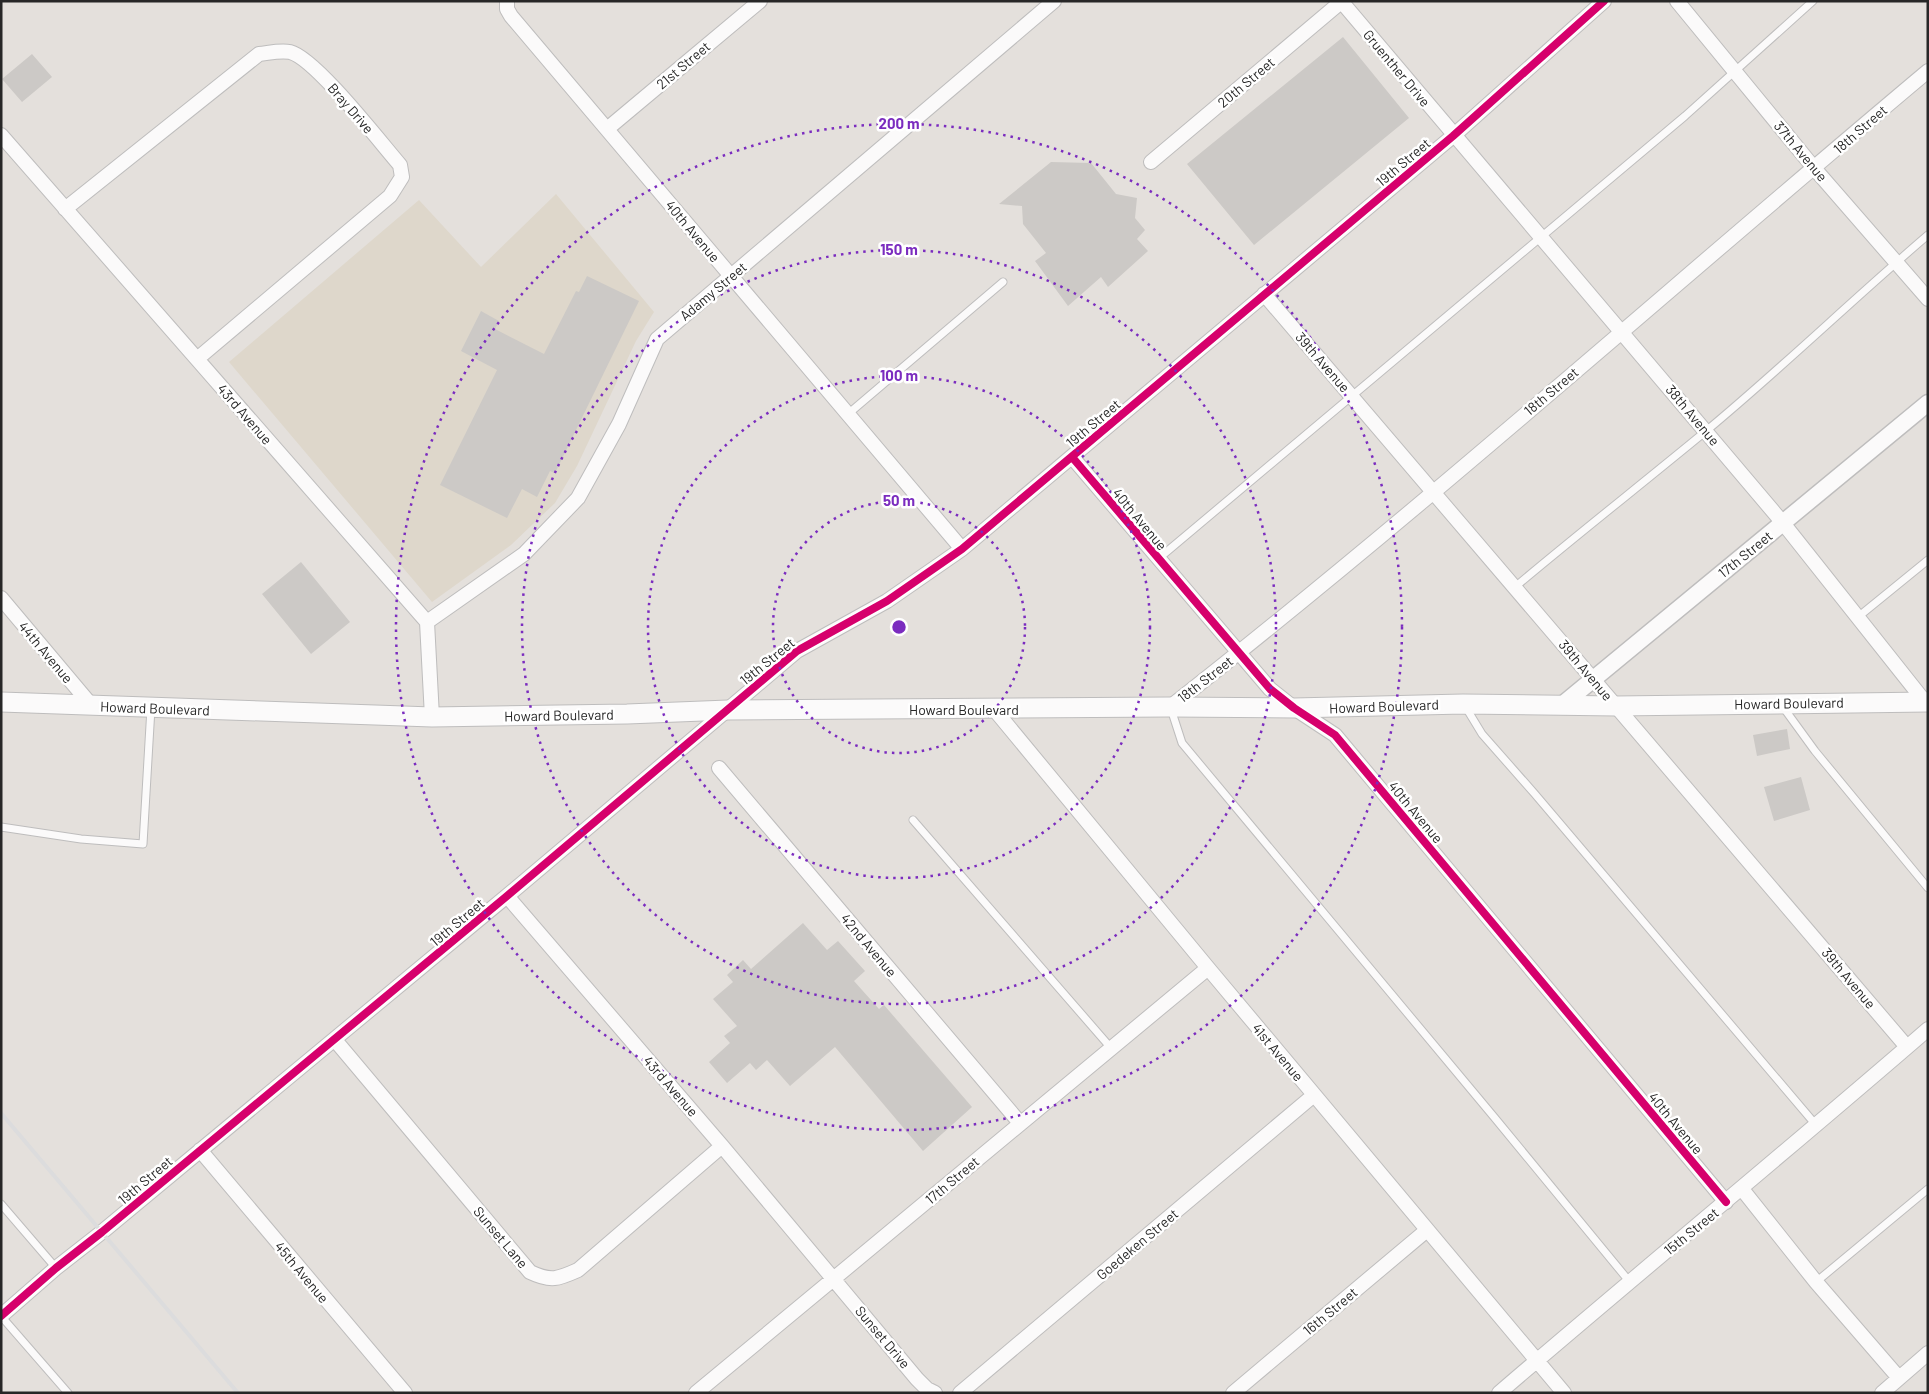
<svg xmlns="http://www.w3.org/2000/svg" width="1929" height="1394" viewBox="0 0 1929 1394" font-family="Barlow,sans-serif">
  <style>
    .education { fill: #ded7cb }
    .building { fill: #ccc9c6 }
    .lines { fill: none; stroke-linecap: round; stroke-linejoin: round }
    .service-casing { stroke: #bebdbd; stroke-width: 9 }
    .minor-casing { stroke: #bebdbd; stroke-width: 16 }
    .tertiary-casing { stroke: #bebdbd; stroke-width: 19 }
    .secondary-casing { stroke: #bebdbd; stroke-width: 21 }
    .service { stroke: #fbfafa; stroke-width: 7 }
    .minor { stroke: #fbfafa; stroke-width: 14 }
    .tertiary { stroke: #fbfafa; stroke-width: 16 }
    .secondary { stroke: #fbfafa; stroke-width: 19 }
    .rail { stroke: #dcdcdd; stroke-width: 4 }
    .cycleway-casing { stroke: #fff; stroke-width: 11 }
    .cycleway { stroke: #d6006c; stroke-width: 8 }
    .ring { fill: none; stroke: #7b2cbf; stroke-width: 2.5; stroke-dasharray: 2.5 5 }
    .labels { text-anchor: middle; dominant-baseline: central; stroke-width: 5; stroke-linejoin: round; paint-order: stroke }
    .street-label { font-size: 14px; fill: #272727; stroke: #fff }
    .centre { fill: #7b2cbf; stroke: #fff; stroke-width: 2.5 }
    .ring-label { font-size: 15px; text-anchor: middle; font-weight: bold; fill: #7b2cbf; stroke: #fff; stroke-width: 5; stroke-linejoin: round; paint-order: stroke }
  </style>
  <rect width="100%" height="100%" fill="#e4e0dc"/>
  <path class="education" d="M556 194 654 312 636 341 577 466 555 503 511 545 432 602 229 362 419 200 481 267Z"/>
  <path class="building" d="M1343 37 1409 118 1254 245 1187 164Z
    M32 54 52 77 22 102 2 79Z
    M1051 162 1091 163 1116 194 1137 198 1135 218 1145 230 1137 239 1148 251 1108 287 1101 277 1068 306 1035 261 1046 253 1023 224 1022 206 999 204Z
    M587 276 639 301 555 473 550 471 537 497 522 489 507 518 440 485 497 370 461 351 481 311 499 321 495 329 544 354 576 291 579 292Z
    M301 562 350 622 311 654 262 594Z
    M1787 729 1790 749 1757 756 1753 735Z
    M1801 777 1810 810 1774 821 1764 787Z
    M803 923 827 950 838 941 865 971 854 981 879 1009 884 1005 972 1107 923 1151 835 1047 790 1086 767 1060 756 1070 750 1063 727 1083 709 1062 730 1043 724 1036 737 1026 713 999 733 982 727 975 743 960 751 969Z"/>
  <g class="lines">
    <defs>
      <path id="service" d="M848 414 1003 282
        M1158 559 1685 116 1813 1
        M1515 587C1578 534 1643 483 1706 431 1782 368 1853 299 1928 235
        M1858 617 1928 560
        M1465 706 1482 734 1534 793 1816 1125
        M1783 707 1815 751 1928 888
        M1171 709 1182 743 1494 1117 1629 1281
        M913 820 1111 1048
        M1 827 81 839 143 844 151 708
        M1 1204 56 1268
        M1816 1282 1928 1189
        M1 1316 68 1393"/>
      <path id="minor" d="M507 1V9L511 16 962 549
        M1341 1 1783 523 1925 702
        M1677 1 1814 168 1928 299
        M607 129 760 1
        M1 135 427 622 432 717
        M1151 162 1341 2
        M65 209 259 54C269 53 280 50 290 52 315 58 380 142 400 165L402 177 390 196 197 359
        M1264 294 1907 1047
        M1072 457 1270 689 1294 708 1335 735 1726 1202
        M1 598 91 705
        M427 622 524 554 578 498 619 424 657 339 1054 1
        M1170 707C1430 503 1675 283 1928 71
        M994 709 1208 968 1564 1393
        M719 768 1020 1123
        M507 896 722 1146 917 1379 927 1389 935 1393
        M335 1040 530 1272C551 1282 558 1279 578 1270L722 1146
        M200 1150 405 1393
        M1742 1189 1816 1282 1899 1378
        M1 1316 56 1268 102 1232 507 896 797 651 887 601 962 549 1453 136 1604 1
        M696 1393 1208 968
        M960 1393 1314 1095
        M1233 1393 1427 1230
        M1499 1393C1641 1271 1786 1152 1928 1029
        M1882 1393 1928 1353"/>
      <path id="tertiary" d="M1562 705 1928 403"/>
      <path id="secondary" d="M1 702 432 717 627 714 728 710 1170 707 1294 708 1463 704 1616 706 1928 702"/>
    </defs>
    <use href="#service" class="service-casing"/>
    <use href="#minor" class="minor-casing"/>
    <use href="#tertiary" class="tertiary-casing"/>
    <use href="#secondary" class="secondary-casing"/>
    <use href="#service" class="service"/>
    <use href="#minor" class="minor"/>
    <use href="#tertiary" class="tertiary"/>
    <use href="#secondary" class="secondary"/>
    <path class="rail" d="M1 1113 238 1393"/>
    <defs>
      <path id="cycleway" d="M1072 457 1270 689 1294 708 1335 735 1726 1202
        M1 1316 56 1268 102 1232 507 896 797 651 887 601 962 549 1453 136 1604 1"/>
    </defs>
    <use href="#cycleway" class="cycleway-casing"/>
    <use href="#cycleway" class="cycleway"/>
  </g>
  <g class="ring">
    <circle cx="899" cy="627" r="126"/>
    <circle cx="899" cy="627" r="251"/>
    <circle cx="899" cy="627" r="377"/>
    <circle cx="899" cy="627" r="503"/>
  </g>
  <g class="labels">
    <g class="street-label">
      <text transform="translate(683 65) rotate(-40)">21st Street</text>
      <text transform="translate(1397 68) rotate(50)">Gruenther Drive</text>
      <text transform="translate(1246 82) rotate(-40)">20th Street</text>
      <text transform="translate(351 108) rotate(49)">Bray Drive</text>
      <text transform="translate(1860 129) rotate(-41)">18th Street</text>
      <text transform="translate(1801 151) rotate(50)">37th Avenue</text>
      <text transform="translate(1403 162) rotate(-40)">19th Street</text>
      <text transform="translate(693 231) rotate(50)">40th Avenue</text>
      <text transform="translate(713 291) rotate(-40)">Adamy Street</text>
      <text transform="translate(1323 362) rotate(49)">39th Avenue</text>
      <text transform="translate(1551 391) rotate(-40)">18th Street</text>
      <text transform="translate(245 414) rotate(49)">43rd Avenue</text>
      <text transform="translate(1693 415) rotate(50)">38th Avenue</text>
      <text transform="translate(1093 423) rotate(-40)">19th Street</text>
      <text transform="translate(1140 519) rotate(50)">40th Avenue</text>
      <text transform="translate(1745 554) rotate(-39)">17th Street</text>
      <text transform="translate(46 652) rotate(50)">44th Avenue</text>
      <text transform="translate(767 661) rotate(-39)">19th Street</text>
      <text transform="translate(1586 670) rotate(50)">39th Avenue</text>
      <text transform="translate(1205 679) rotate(-38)">18th Street</text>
      <text transform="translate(1789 703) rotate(-1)">Howard Boulevard</text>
      <text transform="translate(1384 706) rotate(-2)">Howard Boulevard</text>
      <text transform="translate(155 708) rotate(2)">Howard Boulevard</text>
      <text x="964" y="709">Howard Boulevard</text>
      <text transform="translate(559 715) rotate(-1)">Howard Boulevard</text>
      <text transform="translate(1416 812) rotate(50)">40th Avenue</text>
      <text transform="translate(457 922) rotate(-40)">19th Street</text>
      <text transform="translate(869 945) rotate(50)">42nd Avenue</text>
      <text transform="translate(1849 978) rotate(50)">39th Avenue</text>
      <text transform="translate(1278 1052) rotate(50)">41st Avenue</text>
      <text transform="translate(671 1086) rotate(49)">43rd Avenue</text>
      <text transform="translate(1676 1123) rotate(50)">40th Avenue</text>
      <text transform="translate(145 1180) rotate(-40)">19th Street</text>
      <text transform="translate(952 1180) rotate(-40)">17th Street</text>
      <text transform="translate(1691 1231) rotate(-39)">15th Street</text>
      <text transform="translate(501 1237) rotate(50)">Sunset Lane</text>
      <text transform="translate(1137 1244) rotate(-40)">Goedeken Street</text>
      <text transform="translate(302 1272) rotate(50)">45th Avenue</text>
      <text transform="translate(1330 1311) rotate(-40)">16th Street</text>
      <text transform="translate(883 1337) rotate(50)">Sunset Drive</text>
    </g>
  </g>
  <circle cx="899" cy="627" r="8" class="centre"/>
  <g class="ring-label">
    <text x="899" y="129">200 m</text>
    <text x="899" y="255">150 m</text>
    <text x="899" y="381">100 m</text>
    <text x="899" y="506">50 m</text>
  </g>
  <rect width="1929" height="1394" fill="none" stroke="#272727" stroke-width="5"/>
</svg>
